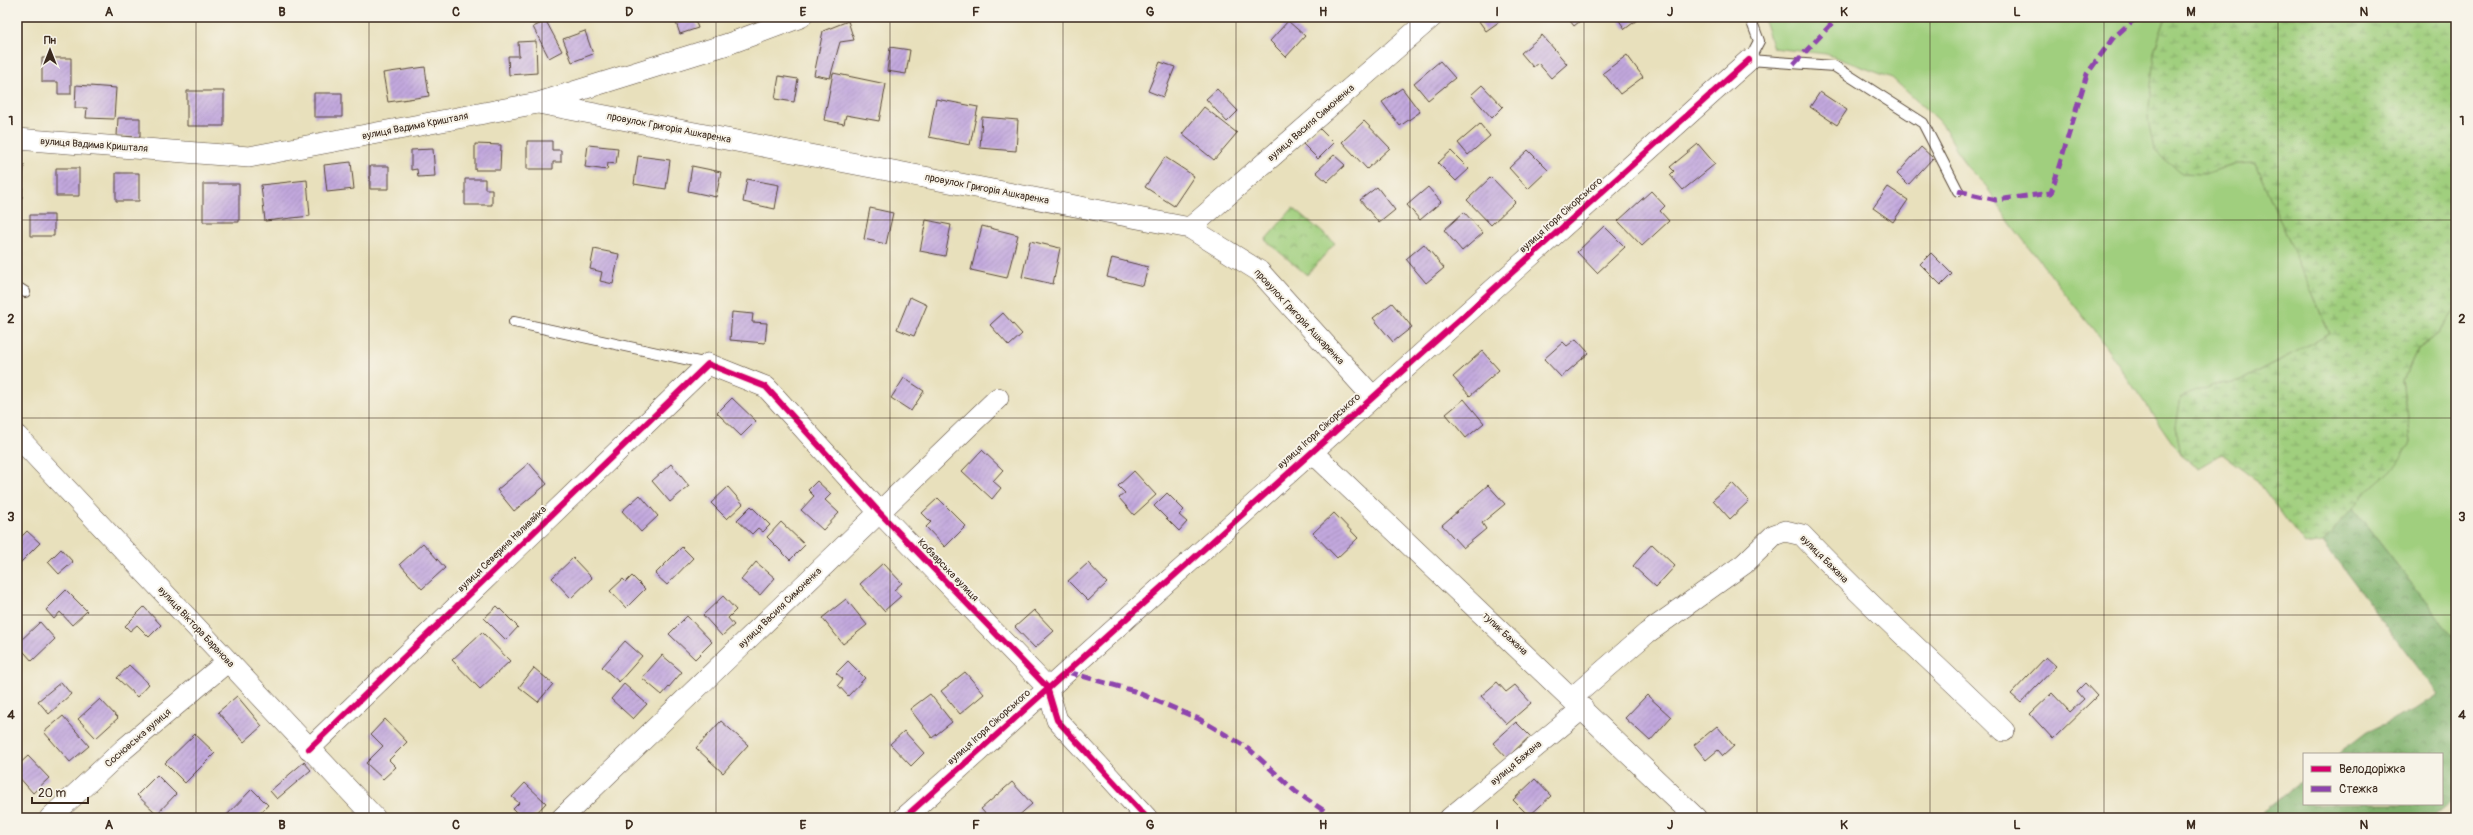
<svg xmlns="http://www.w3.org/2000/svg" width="2473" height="835" viewBox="0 0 2473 835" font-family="Pangolin,sans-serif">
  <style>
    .grass { fill: #a0cf7e; stroke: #6e7c4e }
    .forest { fill: url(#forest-crowns); stroke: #5e6e46 }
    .wetland { fill: url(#wetland-marsh); stroke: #6e7c4e }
    .park { fill: url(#park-crowns); stroke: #6e7c4e }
    .building { fill: url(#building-hatch) }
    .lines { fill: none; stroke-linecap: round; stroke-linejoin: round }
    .lane-casing { stroke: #554536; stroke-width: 12 }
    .street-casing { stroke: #554536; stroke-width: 22 }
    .lane { stroke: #fff; stroke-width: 10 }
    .street { stroke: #fff; stroke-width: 21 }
    .quiet { stroke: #8e44ad; stroke-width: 5; stroke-dasharray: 10 5; stroke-linecap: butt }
    .cycleway-casing { stroke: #f7f3e8; stroke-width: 8 }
    .cycleway { stroke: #d6006c; stroke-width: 6 }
    .grid { fill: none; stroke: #3b2a1e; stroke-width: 1; stroke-opacity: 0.55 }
    .labels { text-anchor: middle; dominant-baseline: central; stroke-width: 4; stroke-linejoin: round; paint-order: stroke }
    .street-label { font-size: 10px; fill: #3b2a1e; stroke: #f7f3e8 }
    .neatline { fill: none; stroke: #3b2a1e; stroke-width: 1.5 }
    .grid-label { font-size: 13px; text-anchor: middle; font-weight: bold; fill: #3b2a1e }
  </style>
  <defs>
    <pattern id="forest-crowns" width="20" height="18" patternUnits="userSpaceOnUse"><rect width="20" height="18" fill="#80b26d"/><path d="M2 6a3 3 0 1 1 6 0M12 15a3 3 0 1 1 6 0" fill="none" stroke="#6a9159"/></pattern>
    <pattern id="wetland-marsh" width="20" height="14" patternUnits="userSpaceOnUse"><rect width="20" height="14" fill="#a0cf7e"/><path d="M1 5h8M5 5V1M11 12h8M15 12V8" fill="none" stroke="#84a867"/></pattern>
    <pattern id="park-crowns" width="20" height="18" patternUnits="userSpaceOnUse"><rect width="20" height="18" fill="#a0cf7e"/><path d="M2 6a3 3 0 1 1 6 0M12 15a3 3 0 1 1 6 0" fill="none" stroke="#84a867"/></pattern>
    <pattern id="building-hatch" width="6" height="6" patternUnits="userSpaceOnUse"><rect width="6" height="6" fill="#c2a8de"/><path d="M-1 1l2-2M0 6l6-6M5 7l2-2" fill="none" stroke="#9f89b3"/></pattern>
  </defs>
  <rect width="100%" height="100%" fill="#f7f3e8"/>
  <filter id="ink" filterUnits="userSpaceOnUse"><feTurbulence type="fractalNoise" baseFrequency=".025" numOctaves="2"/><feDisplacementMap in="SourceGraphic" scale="8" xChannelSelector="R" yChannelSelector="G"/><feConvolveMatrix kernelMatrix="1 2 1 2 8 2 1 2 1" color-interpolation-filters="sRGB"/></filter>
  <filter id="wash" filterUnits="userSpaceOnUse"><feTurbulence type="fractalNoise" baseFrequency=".012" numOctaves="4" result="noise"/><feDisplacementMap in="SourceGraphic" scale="16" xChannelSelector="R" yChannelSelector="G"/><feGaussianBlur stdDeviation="0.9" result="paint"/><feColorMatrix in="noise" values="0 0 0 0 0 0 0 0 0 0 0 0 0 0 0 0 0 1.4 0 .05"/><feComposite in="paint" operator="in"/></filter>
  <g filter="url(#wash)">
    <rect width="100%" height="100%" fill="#e8e0bc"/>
    <path class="grass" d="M1763 17H2166L2154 52 2204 174 2237 164 2255 163 2330 334 2240 381 2214 385 2176 426 2181 455 2096 333 2010 223 1986 186 1966 166 1943 125 1892 78 1826 54 1773 48Z
      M2456 307V641L2352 507 2411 443 2403 380 2417 350 2438 334Z"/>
    <path class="forest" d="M2352 507 2456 641V788L2450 803 2432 818H2275L2263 812 2304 780V804H2442V754H2338L2367 732 2414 710 2438 694 2323 542Z"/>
    <path class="wetland" d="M2166 17H2456V307L2438 334 2417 350 2403 380 2411 443 2394 468 2368 491 2323 542 2305 545 2256 479 2222 454 2198 468 2181 455 2176 426 2181 397 2214 385 2240 381 2330 334 2255 163 2237 164 2204 174 2180 173 2154 150 2148 119 2154 52Z"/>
    <path class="park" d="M1293 208 1335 243 1307 275 1265 240Z"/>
    <g id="blocks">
      <path class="building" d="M674 17H694L698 28 680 34Z
        M1476 17H1501L1503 19 1486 31Z
        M1567 17H1585L1574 26Z
        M1621 17H1641L1625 29 1618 19Z
        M546 21 562 51 549 58 533 27Z
        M848 21 854 40 840 42 830 78 814 75 823 31Z
        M1288 21 1305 36 1286 57 1270 41Z
        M585 31 593 54 572 62 563 39Z
        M1542 35 1567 64 1551 78 1538 63 1533 67 1521 53Z
        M536 41 537 73 509 75 508 56H519L518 42Z
        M890 47 910 50 906 74 887 71Z
        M1627 55 1643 77 1620 94 1603 73Z
        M42 58H71V94H58V82H42Z
        M1440 61 1455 78 1428 100 1414 83Z
        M1160 62 1175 67 1163 97 1148 91Z
        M425 67 429 96 388 102 383 73Z
        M833 73 886 84 879 121 846 115 844 124 824 120Z
        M779 76 798 79 794 102 775 99Z
        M76 85 116 88 114 119 86 118 87 108H75Z
        M1482 85 1503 107 1492 118 1471 95Z
        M1402 88 1420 112 1400 126 1382 102Z
        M1217 89 1238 111 1227 122 1206 99Z
        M187 91H224V126H187Z
        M1820 92 1847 110 1837 125 1810 107Z
        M314 93H342V117H314Z
        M936 99 978 107 970 145 929 137Z
        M1204 107 1237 133 1214 160 1182 134Z
        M982 117 1018 120 1016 151 980 148Z
        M118 118H140V137L117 136Z
        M1364 121 1390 148 1367 169 1342 142Z
        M1480 124 1490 136 1468 155 1458 143Z
        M1319 128 1334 143 1318 159 1303 144Z
        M527 141H552V150H561V162H553V169H527Z
        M475 144 501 145 500 170H475Z
        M1698 144 1715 164 1683 190 1670 175 1674 171 1670 167Z
        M588 145 618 148 616 164 608 163 607 170 585 167Z
        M1921 147 1933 158 1908 185 1897 174Z
        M433 149 435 176 418 177 417 169 411 170V150Z
        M1528 150 1548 170 1528 189 1509 168Z
        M1451 151 1469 169 1456 181 1438 163Z
        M1334 155 1345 165 1327 182 1316 172Z
        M638 156 670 160 666 189 634 184Z
        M1165 157 1194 176 1174 206 1145 187Z
        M351 162 354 189 327 192 324 165Z
        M17 164 24 165 22 198H17Z
        M370 166H389V189H370Z
        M692 166 721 172 716 197 688 191Z
        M56 168H79V196H56Z
        M116 173H139V201H116Z
        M1491 177 1515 202 1491 225 1467 200Z
        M465 179H485V189H492V205H465Z
        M747 179 779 185 775 209 743 202Z
        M307 180 310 216 265 221 261 185Z
        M203 184H239V222H203Z
        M1377 187 1395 210 1379 223 1360 200Z
        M1428 187 1441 202 1420 220 1407 205Z
        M1888 187 1908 200 1893 222 1873 208Z
        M1651 191 1665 206 1660 211 1669 221 1642 246 1618 221Z
        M870 208 893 213 886 244 864 239Z
        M1464 212 1483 233 1462 251 1444 230Z
        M30 215H54V236H30Z
        M926 220 951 225 945 256 920 251Z
        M982 226 1018 235 1007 278 971 270Z
        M1604 226 1625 247 1597 273 1577 252Z
        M1030 241 1060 248 1053 284 1022 277Z
        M1424 244 1444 268 1426 283 1406 259Z
        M594 249 619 254 613 284 600 281 602 272 590 269Z
        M1931 253 1952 274 1941 285 1920 264Z
        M1112 258 1148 267 1143 286 1107 277Z
        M910 297 927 305 914 336 897 329Z
        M1392 303 1412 327 1393 342 1373 318Z
        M732 312 753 314 752 322 767 323 765 343 730 340Z
        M1003 313 1022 334 1009 346 990 325Z
        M1576 339 1589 353 1561 377 1544 359 1563 342 1567 346Z
        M1482 351 1499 370 1470 396 1453 377Z
        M904 378 924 391 911 411 891 398Z
        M732 398 756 421 741 436 717 413Z
        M1464 399 1484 423 1466 438 1446 414Z
        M982 450 1003 470 993 481 1001 488 992 499 962 471Z
        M529 463 547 484 514 511 497 490Z
        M671 464 689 486 670 502 652 481Z
        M1134 471 1156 495 1134 515 1119 498 1125 493 1118 486Z
        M817 481 831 494 825 500 839 513 823 530 801 510 814 496 808 490Z
        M1732 483 1749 501 1730 519 1713 500Z
        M1488 485 1505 504 1482 523 1486 529 1463 548 1442 525Z
        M728 487 743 504 727 519 711 503Z
        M1167 493 1184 510 1179 515 1187 522 1179 531 1154 506Z
        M640 495 658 516 641 532 622 511Z
        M938 498 966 526 945 547 926 527 931 522 922 513Z
        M751 506 770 525 763 532 758 528 752 534 737 520Z
        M1334 513 1358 538 1337 558 1313 533Z
        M781 522 805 545 790 560 767 537Z
        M27 531 40 543 20 563 17 560V541Z
        M423 543 445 568 422 589 400 564Z
        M1652 544 1675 566 1656 587 1633 566Z
        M682 547 693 558 667 585 655 574Z
        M61 549 73 562 59 574 48 562Z
        M573 558 592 578 571 598 552 578Z
        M756 562 775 578 760 595 741 580Z
        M883 563 902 583 894 590 901 596 884 611 860 584Z
        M1088 563 1107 583 1088 601 1068 581Z
        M632 576 645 589 626 608 610 591 623 579 626 582Z
        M66 590 87 611 72 625 60 612 54 619 46 610Z
        M723 596 736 610 728 618 734 625 722 636 703 615Z
        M846 599 867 625 843 644 822 618Z
        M497 606 518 627 506 640 484 618Z
        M144 607 161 625 149 637 137 625 130 631 125 626Z
        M1034 610 1054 631 1035 648 1015 627Z
        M687 616 712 642 695 659 669 634Z
        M40 622 55 639 32 661 17 644Z
        M482 632 510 661 480 689 452 660Z
        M625 641 642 656 619 682 602 667Z
        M662 655 682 672 662 695 642 678Z
        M2046 657 2056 666 2021 703 2011 694Z
        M848 661 865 678 848 696 838 685 843 679 836 673Z
        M129 665 149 684 137 697 117 678Z
        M534 668 553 684 538 702 519 687Z
        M965 672 984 694 960 714 941 691Z
        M61 682 71 694 49 714 38 701Z
        M1497 682 1506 692 1515 685 1531 703 1507 724 1481 696Z
        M2085 683 2097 696 2053 739 2030 714 2052 693 2070 712 2084 699 2077 691Z
        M624 684 647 704 633 719 611 699Z
        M930 694 952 722 932 738 910 709Z
        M1647 695 1671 717 1650 741 1625 718Z
        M237 696 262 726 244 742 218 712Z
        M100 699 118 718 96 738 78 719Z
        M63 716 89 746 70 762 44 732Z
        M385 719 407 742 389 760 396 767 383 779 366 763 383 746 371 734Z
        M721 721 748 745 723 773 696 748Z
        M1516 722 1530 736 1507 758 1493 743Z
        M1717 726 1734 746 1723 756 1718 750 1706 760 1694 745Z
        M904 731 924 753 911 766 890 744Z
        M195 734 215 753 185 783 165 763Z
        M28 756 49 778 33 793 17 775V766Z
        M304 762 311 770 277 799 270 791Z
        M157 775 176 794 157 814 137 795Z
        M1535 779 1551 796 1529 816 1513 800Z
        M1012 782 1032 804 1016 818H989L981 809Z
        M525 783 546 803 532 818H522L513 809 519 803 512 797Z
        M252 789 268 805 256 818H224Z"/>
    </g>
  </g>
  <g filter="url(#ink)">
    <use href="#blocks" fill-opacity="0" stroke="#554536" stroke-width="1"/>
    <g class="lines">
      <defs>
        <path id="lane" d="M1750 17 1759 41 1749 60 1834 66 1923 123 1958 191
          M17 287 25 292
          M514 322 708 364"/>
        <path id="street" d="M538 103 1190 228 1259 271 1373 397
          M17 139 249 157 538 103 728 44 801 17
          M1190 228 1432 17
          M17 436 375 818
          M1312 452 1696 818
          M1572 698 1647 633 1744 564 1774 535 1785 531 1802 535C1867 604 1937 665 2004 731
          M309 749 708 364 766 387 879 512 1047 687 1057 720 1147 818
          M50 818 124 749 228 661
          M562 818 998 398
          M904 818 1749 60
          M1450 818 1583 708"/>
      </defs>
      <use href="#lane" class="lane-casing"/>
      <use href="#street" class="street-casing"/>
      <use href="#lane" class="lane"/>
      <use href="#street" class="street"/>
      <path class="quiet" d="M1794 64 1838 17
        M1958 191 1996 200 2051 193 2087 74 2113 38 2137 17
        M1068 672 1134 691 1199 719 1248 748 1296 792 1335 818"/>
      <defs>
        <path id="cycleway" d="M309 749 708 364 766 387 879 512 1047 687 1057 720 1147 818
          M904 818 1749 60"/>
      </defs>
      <use href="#cycleway" class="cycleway-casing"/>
      <use href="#cycleway" class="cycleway"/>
    </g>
  </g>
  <path class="grid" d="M196 17V818M369 17V818M542 17V818M716 17V818M890 17V818M1063 17V818M1236 17V818M1410 17V818M1584 17V818M1757 17V818M1930 17V818M2104 17V818M2278 17V818M17 220H2456M17 418H2456M17 615H2456"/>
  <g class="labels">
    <g class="street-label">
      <text transform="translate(1311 123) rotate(-41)">вулиця Василя Симоненка</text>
      <text transform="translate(415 126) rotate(-11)">вулиця Вадима Кришталя</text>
      <text transform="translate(669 128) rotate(11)">провулок Григорія Ашкаренка</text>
      <text transform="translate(94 145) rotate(4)">вулиця Вадима Кришталя</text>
      <text transform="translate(987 189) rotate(11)">провулок Григорія Ашкаренка</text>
      <text transform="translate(1561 215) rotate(-42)">вулиця Ігоря Сікорського</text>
      <text transform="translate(1299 317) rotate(47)">провулок Григорія Ашкаренка</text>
      <text transform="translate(1319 431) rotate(-42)">вулиця Ігоря Сікорського</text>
      <text transform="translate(502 549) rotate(-44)">вулиця Северина Наливайка</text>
      <text transform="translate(1824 559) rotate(45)">вулиця Бажана</text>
      <text transform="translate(948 570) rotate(46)">Кобзарська вулиця</text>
      <text transform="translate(780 608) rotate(-44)">вулиця Василя Симоненка</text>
      <text transform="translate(196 627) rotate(47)">вулиця Віктора Баранова</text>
      <text transform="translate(1505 634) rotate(43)">тупик Бажана</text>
      <text transform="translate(989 727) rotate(-42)">вулиця Ігоря Сікорського</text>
      <text transform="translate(138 738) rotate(-41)">Сосновська вулиця</text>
      <text transform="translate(1516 763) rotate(-40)">вулиця Бажана</text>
    </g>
  </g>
  <rect width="2473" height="835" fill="none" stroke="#f7f3e8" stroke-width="44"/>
  <rect x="2303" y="753" width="140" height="52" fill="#f7f3e8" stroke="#aca397"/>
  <rect x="2311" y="766" width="20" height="6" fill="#d6006c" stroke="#aca397"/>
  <text x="2339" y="773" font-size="12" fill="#3b2a1e">Велодоріжка</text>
  <rect x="2311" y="786" width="20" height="6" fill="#8e44ad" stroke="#aca397"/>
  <text x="2339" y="793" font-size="12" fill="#3b2a1e">Стежка</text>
  <g transform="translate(50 50)" stroke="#f7f3e8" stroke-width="3" paint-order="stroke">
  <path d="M0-3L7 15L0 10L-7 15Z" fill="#3b2a1e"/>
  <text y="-6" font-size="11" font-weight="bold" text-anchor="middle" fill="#3b2a1e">Пн</text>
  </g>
  <path d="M32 797v6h56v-6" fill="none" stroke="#3b2a1e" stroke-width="2"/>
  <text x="38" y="797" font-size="12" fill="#3b2a1e" stroke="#f7f3e8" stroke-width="3" paint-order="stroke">20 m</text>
  <rect x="22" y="22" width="2429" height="791" class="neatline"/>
  <g class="grid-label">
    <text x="109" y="16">A</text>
    <text x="282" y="16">B</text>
    <text x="456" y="16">C</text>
    <text x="629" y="16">D</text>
    <text x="803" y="16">E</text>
    <text x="976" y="16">F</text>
    <text x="1150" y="16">G</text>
    <text x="1323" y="16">H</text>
    <text x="1497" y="16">I</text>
    <text x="1670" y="16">J</text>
    <text x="1844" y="16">K</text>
    <text x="2017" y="16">L</text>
    <text x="2191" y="16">M</text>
    <text x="2364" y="16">N</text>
    <text x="11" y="125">1</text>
    <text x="2462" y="125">1</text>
    <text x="11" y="323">2</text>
    <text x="2462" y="323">2</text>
    <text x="11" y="521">3</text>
    <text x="2462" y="521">3</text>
    <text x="11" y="719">4</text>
    <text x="2462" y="719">4</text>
    <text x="109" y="829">A</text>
    <text x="282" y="829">B</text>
    <text x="456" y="829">C</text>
    <text x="629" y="829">D</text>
    <text x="803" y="829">E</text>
    <text x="976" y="829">F</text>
    <text x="1150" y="829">G</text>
    <text x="1323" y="829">H</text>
    <text x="1497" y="829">I</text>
    <text x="1670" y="829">J</text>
    <text x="1844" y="829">K</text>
    <text x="2017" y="829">L</text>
    <text x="2191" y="829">M</text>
    <text x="2364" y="829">N</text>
  </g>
</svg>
